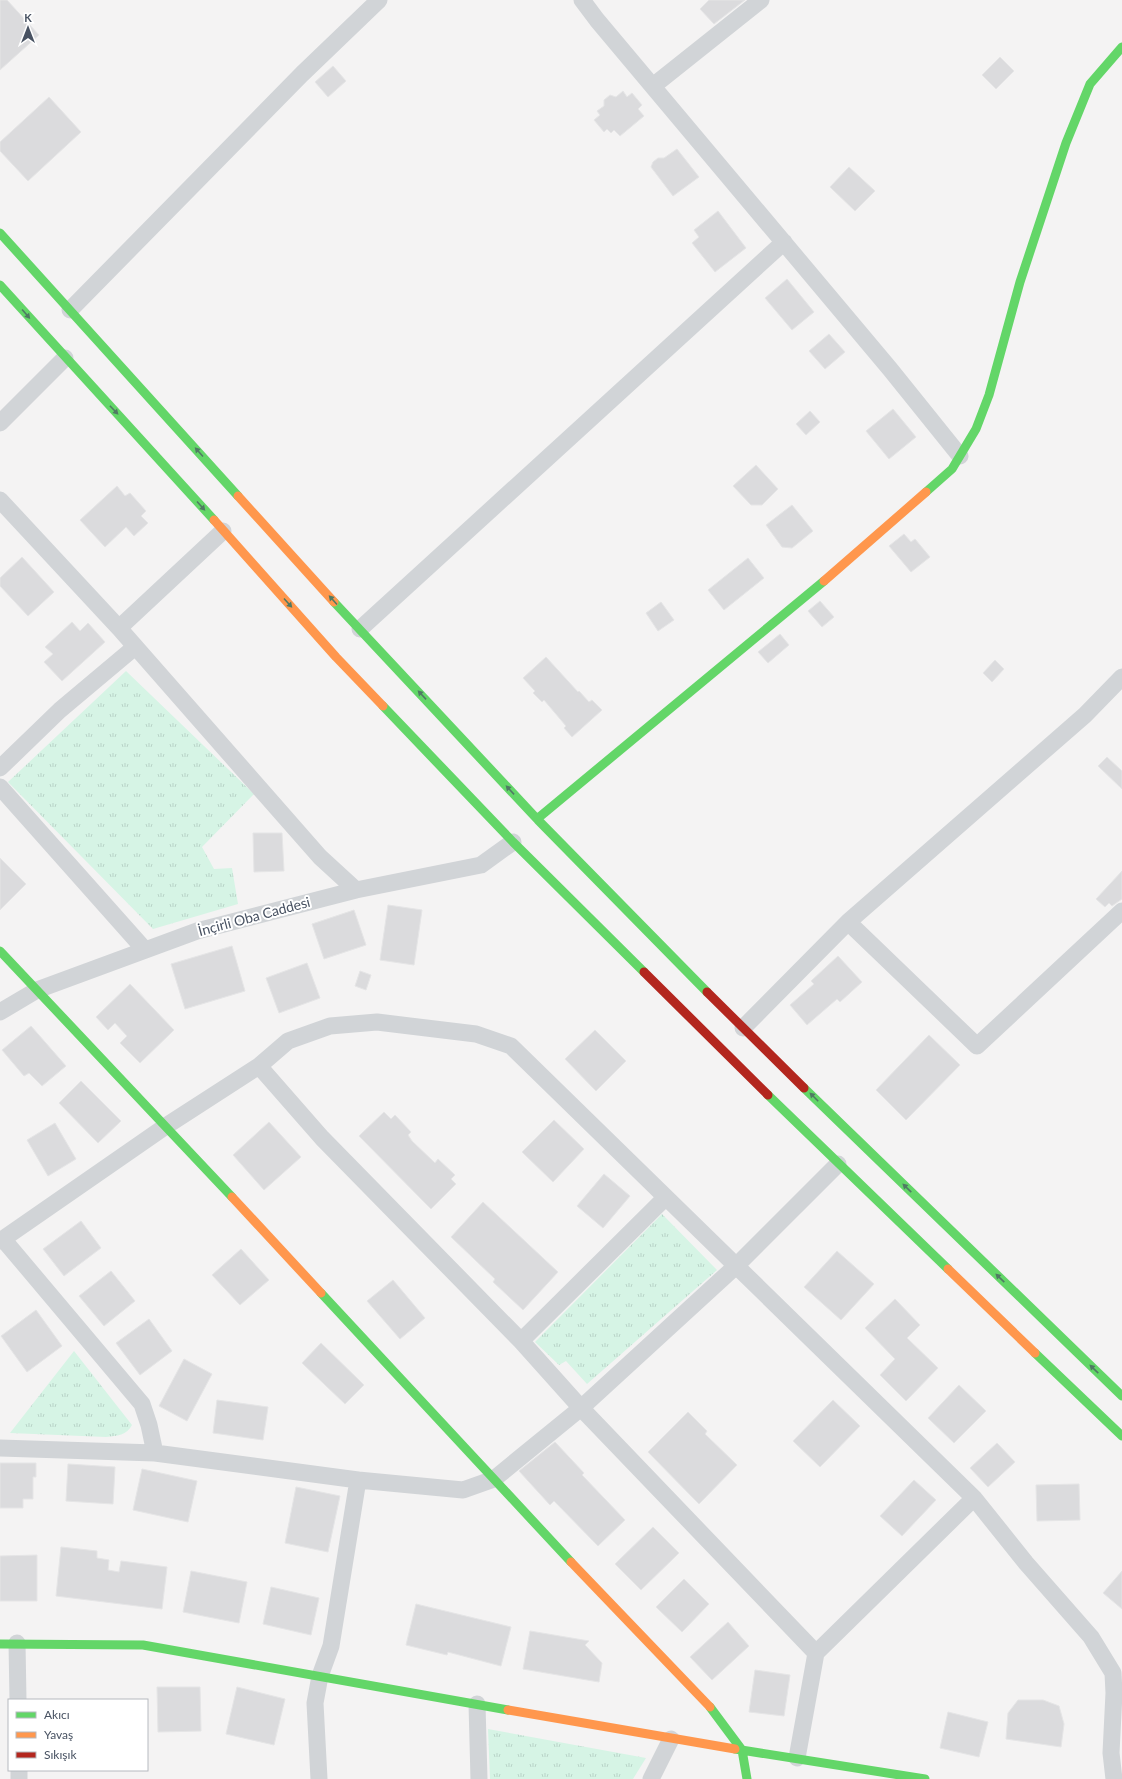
<svg xmlns="http://www.w3.org/2000/svg" width="1122" height="1779" viewBox="0 0 1122 1779" font-family="Lato,sans-serif">
  <style>
    .park { fill: url(#park-tufts) }
    .building { fill: #dbdbdd; stroke: #e5e5e6 }
    .lines { fill: none; stroke-linecap: round; stroke-linejoin: round }
    .street { stroke: #d1d4d7; stroke-width: 17 }
    .fast { stroke: #63d668; stroke-width: 9 }
    .slow { stroke: #ff974d; stroke-width: 9 }
    .jam { stroke: #b3261e; stroke-width: 9 }
    .oneway { fill: #507a64 }
    .labels { text-anchor: middle; dominant-baseline: central; stroke-width: 4; stroke-linejoin: round; paint-order: stroke }
    .street-label { font-size: 14px; fill: #485262; stroke: #fff }
  </style>
  <defs>
    <pattern id="park-tufts" width="24" height="20" patternUnits="userSpaceOnUse"><rect width="24" height="20" fill="#d6f4e5"/><path d="M3 7l-1-3M5 7V3M7 7l1-3M15 17l-1-3M17 17v-4M19 17l1-3" fill="none" stroke="#b9d3c7"/></pattern>
  </defs>
  <rect width="100%" height="100%" fill="#f4f3f3"/>
  <path class="park" d="M126 671 254 794 202 847 214 869 232 868 238 904 153 929 8 782Z
    M662 1214 717 1270 587 1384 566 1361 559 1365 535 1342Z
    M74 1351 132 1425C127 1435 117 1436 106 1437L10 1433Z
    M488 1729 646 1758 633 1779H490Z"/>
  <path class="building" d="M0 0H7L39 35 0 70Z
    M709 0H745L714 24 700 9Z
    M1000 57 1014 71 996 89 982 75Z
    M333 66 346 81 328 97 315 82Z
    M623 91 627 97 632 93 642 105 638 109 644 116 620 136 614 130 611 133 607 129 604 132 594 120 600 115 597 111 604 106V100L610 95 616 97Z
    M49 97 81 132 28 181 0 151V142Z
    M677 149 699 177 673 196 651 167 653 162 658 158H664Z
    M849 167 875 191 855 211 830 187Z
    M718 211 746 248 715 272 692 243 699 237 694 230Z
    M787 279 814 312 792 330 765 298Z
    M829 334 845 352 825 369 809 351Z
    M893 409 916 437 889 459 866 431Z
    M810 411 820 422 806 435 796 424Z
    M756 465 778 489 762 505H751L733 486Z
    M117 486 125 496 130 493 146 511 141 516 148 523 134 536 126 527 105 547 80 520Z
    M792 505 813 531 792 548 782 547 766 525Z
    M904 534 911 542 915 539 930 557 911 572 889 546Z
    M22 557 54 592 28 616 0 586V578Z
    M748 558 764 578 724 610 708 590Z
    M820 601 834 617 822 627 808 611Z
    M661 602 674 620 658 631 646 613Z
    M72 622 80 631 88 623 105 642 62 681 44 662 53 654 45 647Z
    M780 634 789 645 768 663 758 652Z
    M546 657 578 692 579 691 589 702 592 700 602 710 572 737 564 728 566 726 544 700 542 702 533 693 535 691 523 678Z
    M995 660 1004 669 992 682 983 673Z
    M1107 757 1122 771V789L1098 766Z
    M253 833H282L284 871 254 872Z
    M0 858 26 884 0 910Z
    M1122 871V899L1112 906 1109 903 1105 907 1096 899Z
    M388 905 422 910 414 965 380 960Z
    M354 910 366 945 324 959 312 924Z
    M232 946 245 991 185 1009 171 964Z
    M838 956 862 982 840 1002 837 999 807 1025 790 1005 814 984 811 981Z
    M307 963 320 998 279 1013 266 978Z
    M360 971 371 975 366 990 355 986Z
    M130 984 174 1030 140 1063 120 1043 127 1036 115 1023 108 1030 96 1017Z
    M31 1026 66 1066 42 1086 29 1073 24 1076 2 1050Z
    M595 1030 626 1061 596 1091 565 1059Z
    M929 1035 960 1065 906 1120 876 1090Z
    M81 1081 121 1121 98 1143 59 1103Z
    M384 1112 391 1119 395 1115 411 1132 408 1135 412 1141 435 1163 438 1159 455 1175 451 1179 456 1184 431 1209 359 1136Z
    M554 1120 584 1149 553 1182 522 1152Z
    M269 1122 301 1157 264 1190 233 1155Z
    M55 1123 76 1159 48 1176 27 1140Z
    M604 1174 630 1196 603 1228 577 1206Z
    M483 1202 558 1272 523 1310 493 1282 495 1279 451 1237Z
    M81 1221 101 1248 64 1276 43 1249Z
    M241 1249 269 1280 240 1305 212 1275Z
    M837 1251 874 1284 841 1320 804 1287Z
    M111 1271 135 1301 104 1326 79 1296Z
    M393 1280 425 1318 400 1339 367 1301Z
    M895 1299 920 1325 907 1338 938 1368 906 1401 880 1375 895 1359 865 1328Z
    M36 1310 62 1346 27 1372 1 1336Z
    M149 1319 172 1351 140 1375 116 1343Z
    M321 1343 364 1385 345 1404 302 1363Z
    M184 1359 212 1374 187 1421 159 1406Z
    M959 1385 986 1411 954 1443 928 1418Z
    M217 1400 268 1407 263 1440 213 1433Z
    M833 1400 860 1426 820 1467 793 1441Z
    M688 1412 707 1431 705 1434 737 1465 699 1504 648 1452Z
    M555 1442 584 1473 582 1475 625 1520 598 1546 554 1501 550 1505 519 1471Z
    M997 1443 1015 1462 988 1487 970 1468Z
    M0 1463H36V1477H33V1499H23V1508H0Z
    M68 1464 115 1467 113 1504 66 1501Z
    M142 1469 197 1481 188 1522 133 1510Z
    M914 1480 936 1500 902 1536 880 1516Z
    M1079 1484 1080 1520 1037 1521 1036 1485Z
    M296 1487 340 1496 328 1552 285 1543Z
    M653 1527 679 1553 641 1590 615 1564Z
    M61 1547 97 1551V1558L109 1560 108 1570 119 1572 121 1561 167 1567 162 1609 56 1596Z
    M37 1555V1601H0V1556Z
    M191 1571 247 1582 239 1623 183 1612Z
    M1122 1571V1609L1103 1593Z
    M684 1579 709 1604 682 1632 656 1607Z
    M271 1587 319 1598 311 1635 263 1624Z
    M416 1604 511 1627 501 1666 448 1652 447 1655 406 1645Z
    M728 1622 749 1646 712 1680 690 1657Z
    M530 1631 589 1641 585 1645 602 1663 599 1682 523 1669Z
    M755 1670 790 1675 784 1716 749 1712Z
    M157 1687H200L201 1731 158 1732Z
    M237 1687 285 1699 274 1745 226 1734Z
    M1018 1700H1043L1059 1706 1064 1724 1061 1747 1006 1739 1008 1713Z
    M948 1712 988 1722 979 1757 940 1748Z"/>
  <g class="lines">
    <path class="street" d="M582 0 597 20 890 369 960 456
      M653 86 761 0
      M70 310 302 74 379 0
      M0 423 65 358
      M0 500 119 628 320 857 356 890
      M119 628 223 531
      M360 629 784 242
      M0 768 60 710 135 647
      M0 787 145 950
      M848 922 977 1046 1122 911
      M0 1012 37 990 197 931 356 890 481 865 513 842
      M743 1028 848 922 1085 715 1122 677
      M259 1066 322 1138 521 1341 581 1408 816 1653
      M3 1239 142 1404 149 1425 155 1453
      M0 1241 166 1126 259 1066 288 1041 330 1026 377 1022 476 1034 511 1046 974 1498 1026 1563 1091 1637 1113 1673 1114 1693 1111 1753 1114 1779
      M521 1341 665 1198
      M0 1448 155 1453 358 1480 463 1490 494 1479 581 1408 736 1266 838 1164
      M17 1643 18 1700
      M477 1704 479 1779
      M797 1758 816 1653 974 1498
      M19 1770V1779
      M319 1779 315 1703 320 1676 331 1646 358 1480
      M651 1779 671 1739"/>
    <path class="fast" d="M0 233 238 496
      M0 285 214 520
      M926 492 952 469 976 429 989 395 1020 282 1066 143 1090 84 1122 47
      M334 602 538 820 707 992
      M383 706 513 842 644 972
      M537 819 824 581
      M0 951 232 1197
      M804 1088 1122 1396
      M768 1095 948 1269
      M321 1293 571 1562
      M1035 1353 1122 1436
      M0 1644 143 1645 508 1710
      M710 1707 742 1750 747 1779
      M735 1749 925 1779"/>
    <path class="slow" d="M238 496 334 602
      M214 520 336 657 383 706
      M824 581 926 492
      M232 1197 321 1293
      M948 1269 1035 1353
      M571 1562 710 1707
      M508 1710 735 1749"/>
    <path class="jam" d="M644 972 768 1095
      M707 992 804 1088"/>
  </g>
  <defs><path id="oneway-solid" d="M-6-.8H1V-3.2L6.5 0L1 3.2V.8H-6Z"/></defs>
  <g class="oneway">
    <use href="#oneway-solid" transform="translate(26 314) rotate(49)"/>
    <use href="#oneway-solid" transform="translate(114 410) rotate(46)"/>
    <use href="#oneway-solid" transform="translate(199 452) rotate(-132)"/>
    <use href="#oneway-solid" transform="translate(201 506) rotate(48)"/>
    <use href="#oneway-solid" transform="translate(333 600) rotate(-132)"/>
    <use href="#oneway-solid" transform="translate(288 603) rotate(48)"/>
    <use href="#oneway-solid" transform="translate(422 695) rotate(-133)"/>
    <use href="#oneway-solid" transform="translate(510 790) rotate(-133)"/>
    <use href="#oneway-solid" transform="translate(814 1097) rotate(-135)"/>
    <use href="#oneway-solid" transform="translate(907 1188) rotate(-136)"/>
    <use href="#oneway-solid" transform="translate(1000 1278) rotate(-136)"/>
    <use href="#oneway-solid" transform="translate(1094 1369) rotate(-136)"/>
  </g>
  <g class="labels">
    <g class="street-label">
      <text transform="translate(254 916) rotate(-15)">İnçirli Oba Caddesi</text>
    </g>
  </g>
  <rect x="8" y="1699" width="140" height="72" fill="#ffffff" stroke="#b6bac0"/>
  <rect x="16" y="1712" width="20" height="6" fill="#63d668" stroke="#b6bac0"/>
  <text x="44" y="1719" font-size="12" fill="#485262">Akıcı</text>
  <rect x="16" y="1732" width="20" height="6" fill="#ff974d" stroke="#b6bac0"/>
  <text x="44" y="1739" font-size="12" fill="#485262">Yavaş</text>
  <rect x="16" y="1752" width="20" height="6" fill="#b3261e" stroke="#b6bac0"/>
  <text x="44" y="1759" font-size="12" fill="#485262">Sıkışık</text>
  <g transform="translate(28 28)" stroke="#ffffff" stroke-width="3" paint-order="stroke">
  <path d="M0-3L7 15L0 10L-7 15Z" fill="#485262"/>
  <text y="-6" font-size="11" font-weight="bold" text-anchor="middle" fill="#485262">K</text>
  </g>
</svg>
